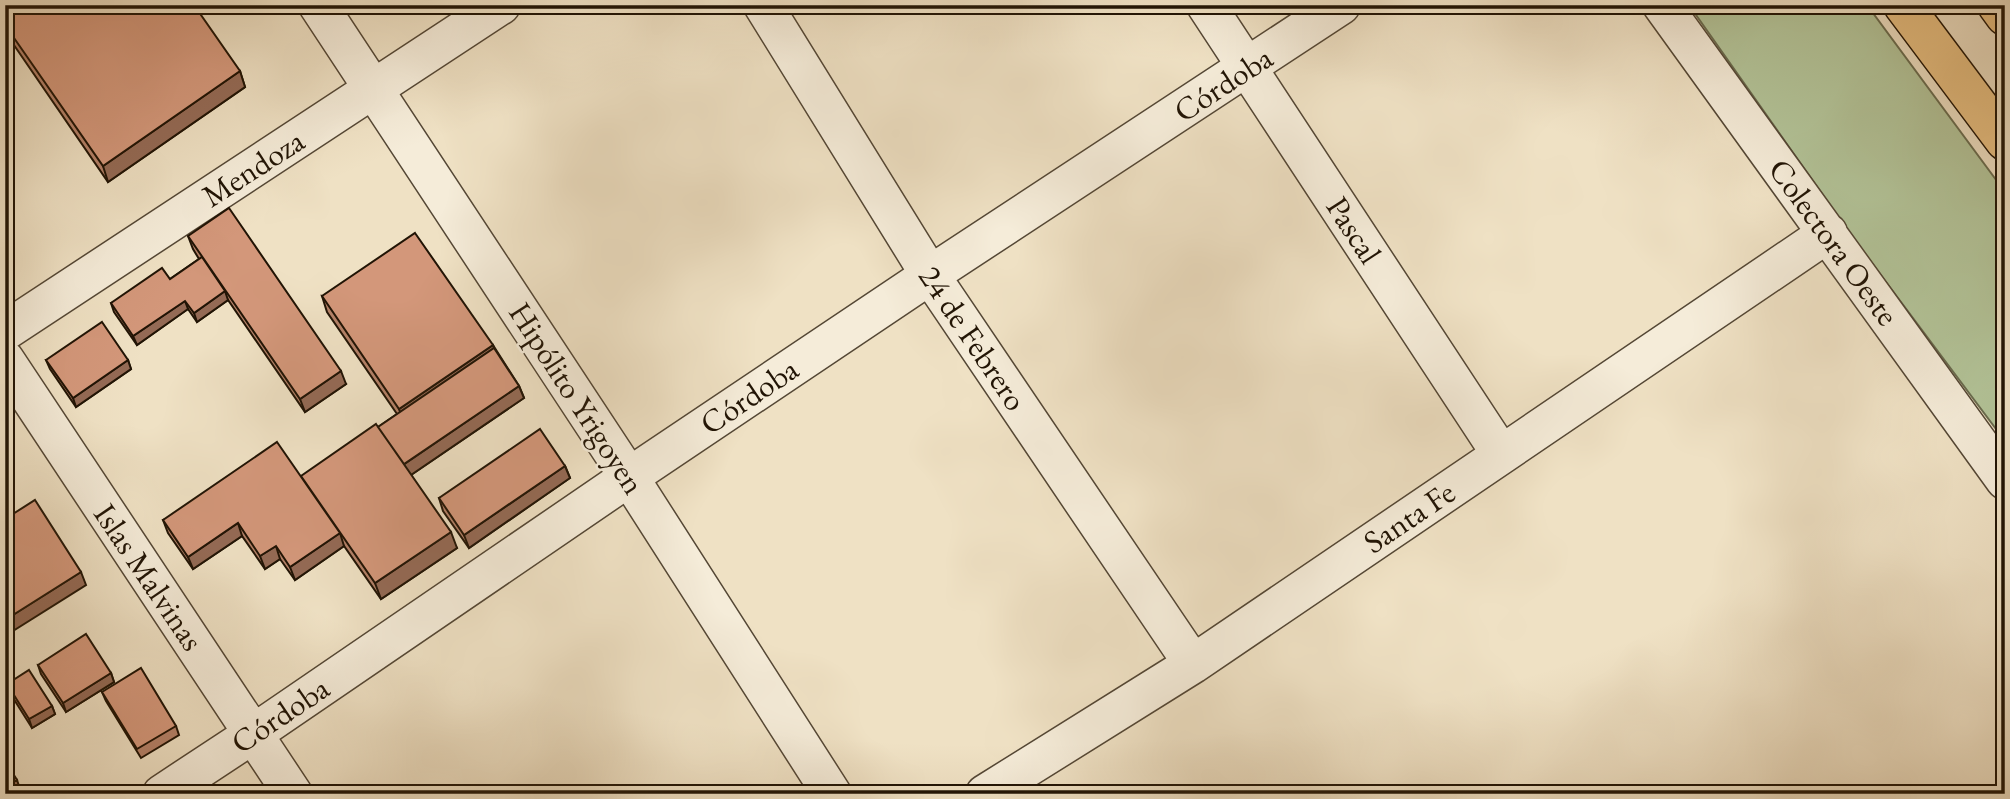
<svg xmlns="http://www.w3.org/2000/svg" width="2010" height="799" viewBox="0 0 2010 799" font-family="'EB Garamond',serif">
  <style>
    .green { fill: #b3c499; stroke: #6a6c4f; stroke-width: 2 }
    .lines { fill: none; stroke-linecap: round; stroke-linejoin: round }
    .minor-casing { stroke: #544735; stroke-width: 41 }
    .highway-casing { stroke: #211405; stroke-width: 41 }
    .minor { stroke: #f5ecd9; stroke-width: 38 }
    .highway { stroke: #e8c082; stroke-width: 38 }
    .wall { fill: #b58269; stroke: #211405; stroke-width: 2 }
    .shaded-wall { fill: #946a55; stroke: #211405; stroke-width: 2 }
    .building { fill: #d3977a; stroke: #211405; stroke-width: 2 }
    .labels { text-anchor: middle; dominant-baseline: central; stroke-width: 5; stroke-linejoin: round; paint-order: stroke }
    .street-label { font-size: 32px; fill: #211405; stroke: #f5ecd9 }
  </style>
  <rect width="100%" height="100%" fill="#efe1c4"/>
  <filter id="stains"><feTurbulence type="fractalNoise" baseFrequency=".00286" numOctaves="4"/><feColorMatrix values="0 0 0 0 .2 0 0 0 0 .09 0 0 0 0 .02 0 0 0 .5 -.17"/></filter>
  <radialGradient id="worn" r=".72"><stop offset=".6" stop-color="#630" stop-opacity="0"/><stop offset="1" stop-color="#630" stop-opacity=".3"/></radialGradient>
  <path class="green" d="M1689 5H1867L2005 192V441L1853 238Z"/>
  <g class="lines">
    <defs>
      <path id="minor" d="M318 5 629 477 832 794
        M763 5 930 275 1193 664
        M1206 5 1501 454
        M1662 5 2005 480
        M5 331 501 5
        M5 360 293 794
        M162 794 253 734 629 477 930 275 1341 5
        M985 794 1193 664 1828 233"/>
      <path id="highway" d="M1903 5 2005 141
        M1997 5 2005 16"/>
    </defs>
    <use href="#minor" class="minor-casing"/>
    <use href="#highway" class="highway-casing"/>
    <use href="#minor" class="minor"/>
    <use href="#highway" class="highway"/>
  </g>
  <path class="wall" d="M5 5 240 71 245 87 108 182 5 32Z
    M188 236 346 384 305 412 228 300 197 322 188 309 137 345 114 312 111 303 170 279 199 259 193 249Z
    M322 296 493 345 519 386 524 398 411 475 457 548 381 599 344 546 295 580 280 559 265 569 242 536 193 569 168 533 163 520 302 479 397 414 327 312Z
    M46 360H128L131 369 76 407 50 369Z
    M565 466 570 478 469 548 443 511 439 498Z
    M38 665 111 673 114 682 66 712 41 674Z
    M7 684 52 706 55 714 32 728 10 693Z
    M102 692 176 726 179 735 141 758 106 701Z"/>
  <path class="shaded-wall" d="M240 71 245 87 108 182 103 166Z
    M225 291 228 300 197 322 194 313Z
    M185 301 188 309 137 345 133 336Z
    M493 345 498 361 405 425 399 409Z
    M128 360 131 369 76 407 73 398Z
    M341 371 346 384 305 412 300 399Z
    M519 386 524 398 408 477 403 465Z
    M5 461 10 473 5 476Z
    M565 466 570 478 469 548 464 535Z
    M238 523 242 536 193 569 188 557Z
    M451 532 457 548 381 599 375 583Z
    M340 533 344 546 295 580 290 567Z
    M276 546 280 559 265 569 260 556Z
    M81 572 86 585 5 636V620Z
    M111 673 114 682 66 712 63 703Z
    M52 706 55 714 32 728 29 719Z
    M17 780 20 789 12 794H5V787Z"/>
  <path class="building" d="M5 5H194L240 71 103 166 5 25Z
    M229 208 341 371 300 399 188 236Z
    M415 233 493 345 399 409 322 296Z
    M202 257 225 291 194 313 185 301 133 336 111 303 162 268 170 279Z
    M102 322 128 360 73 398 46 360Z
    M494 348 519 386 404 464 378 427Z
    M376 424 451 532 375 583 301 476Z
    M540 429 565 466 464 535 439 498Z
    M277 442 340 533 290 567 276 546 260 556 238 523 188 557 163 520Z
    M35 500 81 572 5 620V519Z
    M86 634 111 673 63 703 38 665Z
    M141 668 176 726 137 749 102 692Z
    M29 670 52 706 29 719 7 684Z
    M5 761 17 780 5 787Z"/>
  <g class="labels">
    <g class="street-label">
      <text transform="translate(1223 84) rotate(-33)">Córdoba</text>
      <text transform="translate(253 168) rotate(-33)">Mendoza</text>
      <text transform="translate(1354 230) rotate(57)">Pascal</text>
      <text transform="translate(1834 242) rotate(54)">Colectora Oeste</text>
      <text transform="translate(973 338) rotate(56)">24 de Febrero</text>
      <text transform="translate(749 396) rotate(-34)">Córdoba</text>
      <text transform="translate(577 398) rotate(57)">Hipólito Yrigoyen</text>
      <text transform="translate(1409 517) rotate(-34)">Santa Fe</text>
      <text transform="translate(149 577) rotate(56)">Islas Malvinas</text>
      <text transform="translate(280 715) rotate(-34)">Córdoba</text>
    </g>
  </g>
  <rect width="2010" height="799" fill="none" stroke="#efe1c4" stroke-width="28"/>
  <rect x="7" y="7" width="1996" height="785" fill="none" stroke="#211405" stroke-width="3.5"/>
  <rect x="14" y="14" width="1982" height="771" fill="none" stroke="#211405" stroke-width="2"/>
  <rect width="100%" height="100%" filter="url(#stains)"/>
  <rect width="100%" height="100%" fill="url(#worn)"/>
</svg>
